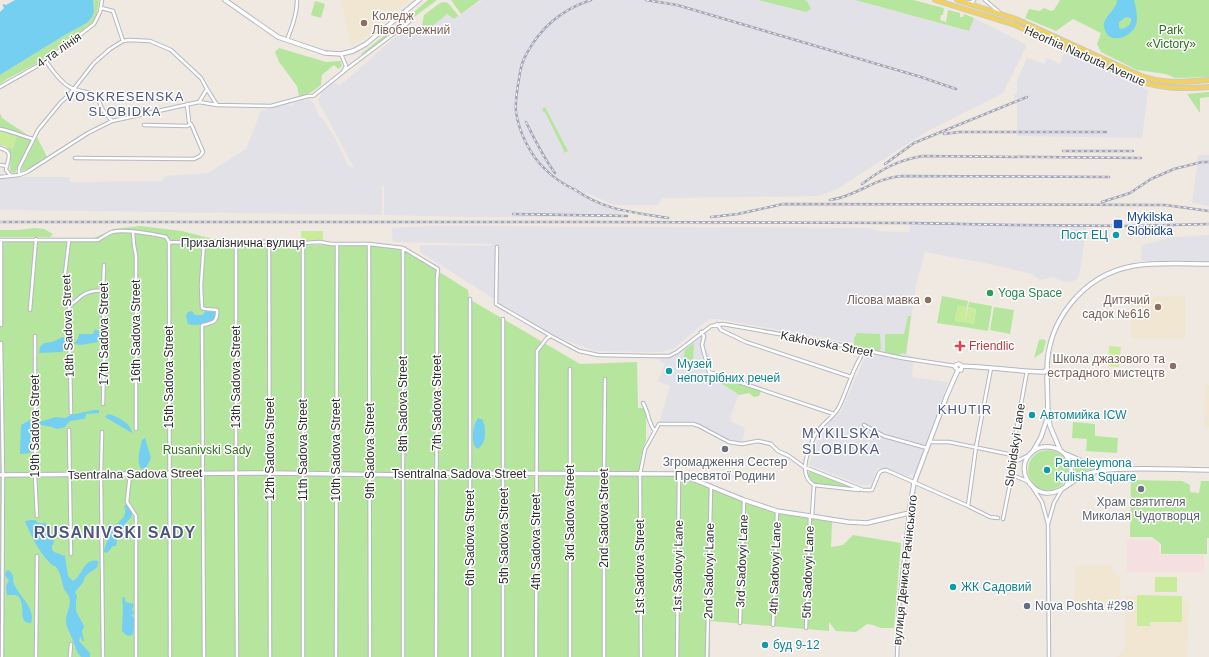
<svg xmlns="http://www.w3.org/2000/svg" width="1209" height="657" viewBox="0 0 1209 657" font-family="Arial,sans-serif">
  <style>
    .industrial { fill: #e3e1e8 }
    .education { fill: #f0e6d1 }
    .medical { fill: #f5dfe0 }
    .green { fill: #b6e59e }
    .pitch { fill: #c9ec9a }
    .water { fill: #75cff0; fill-rule: evenodd }
    .lines { fill: none; stroke-linecap: round; stroke-linejoin: round }
    .minor-casing { stroke: #b4b7c1; stroke-width: 4.5 }
    .tertiary-casing { stroke: #b4b7c1; stroke-width: 5.5 }
    .secondary-casing { stroke: #b4b7c1; stroke-width: 5.5 }
    .primary-casing { stroke: #c9c9c9; stroke-width: 6 }
    .minor { stroke: #fff; stroke-width: 2.5 }
    .tertiary { stroke: #fff; stroke-width: 3.5 }
    .secondary { stroke: #fff; stroke-width: 3.5 }
    .primary { stroke: #f2d163; stroke-width: 4 }
    .rail-casing { stroke: #a3a6b8; stroke-width: 2.5 }
    .rail { stroke: #fff; stroke-width: 1; stroke-dasharray: 3; stroke-linecap: butt }
    .education-dot { fill: #8d6e63; stroke: #fff; stroke-width: 1.5 }
    .transit-dot { fill: #1a4fb4; stroke: #fff; stroke-width: 1.5 }
    .culture-dot { fill: #0f9aa8; stroke: #fff; stroke-width: 1.5 }
    .leisure-dot { fill: #2e9e5b; stroke: #fff; stroke-width: 1.5 }
    .health-dot { fill: #e0444e; stroke: #fff; stroke-width: 1.5 }
    .worship-dot { fill: #6b7280; stroke: #fff; stroke-width: 1.5 }
    .service-dot { fill: #5c6f8a; stroke: #fff; stroke-width: 1.5 }
    .labels { text-anchor: middle; dominant-baseline: central; stroke-width: 3; stroke-linejoin: round; paint-order: stroke }
    .education-label { font-size: 12px; fill: #785e54; stroke: #fff; text-anchor: end }
    .park-label { font-size: 12px; fill: #2c6e1b; stroke: #fff }
    .street-label { font-size: 12px; fill: #2e2e2e; stroke: #fff }
    .transit-label { font-size: 12px; fill: #164399; stroke: #fff; text-anchor: start }
    .culture-label { font-size: 12px; fill: #0d838f; stroke: #fff; text-anchor: start }
    .leisure-label { font-size: 12px; fill: #27864d; stroke: #fff; text-anchor: start }
    .health-label { font-size: 12px; fill: #be3a42; stroke: #fff; text-anchor: start }
    .worship-label { font-size: 12px; fill: #5b616d; stroke: #fff }
    .service-label { font-size: 12px; fill: #4e5e75; stroke: #fff; text-anchor: start }
    .neighbourhood-label { font-size: 13px; letter-spacing: 1px; fill: #4d5680; stroke: #fff }
    .quarter-label { font-size: 14px; letter-spacing: 1px; fill: #4d5680; stroke: #fff }
    .district-label { font-size: 16px; font-weight: bold; letter-spacing: 1px; fill: #4d5680; stroke: #fff }
  </style>
  <rect width="100%" height="100%" fill="#efe9e1"/>
  <path class="industrial" d="M482 0H855L968 31 974 18 1025 44 1026 47 1003 93 926 132 837 189 819 196 662 198 658 205H614L587 193 585 194V196L620 211 619 217H472L384 215V186L382 185V215L0 210V178L26 177H70V182L162 181 165 176 208 173 246 149 261 111 275 107 288 104 289 106 294 105 293 103 309 99 314 104 319 116 322 118 334 136 348 165 354 168 318 101 321 93 334 83 340 85 344 82 386 45 408 27 414 30 420 35 447 14 454 19Z
    M1065 51 1148 90 1142 138 1017 136V99H1014V94L1017 93V80L1027 58 1044 64 1047 58 1060 64Z
    M1198 155H1209V206L1192 203 1197 167Z
    M911 221 1087 225 1079 277 1076 280 1069 282H1064L1053 277 1040 280 1032 274 990 264 925 252 916 286 906 354 914 357 912 377 948 382 916 472 908 476 880 468 877 469 872 483 869 485H861L809 465 821 431 841 411 870 346 718 319H710L701 325 675 348 662 352H644L595 351 570 342 543 330 420 252V245L492 246V244L393 242 392 228 434 226 869 228 877 231 910 232V223Z
    M1209 235V262L1141 261 1142 245 1174 237Z
    M704 330 707 336 705 347 709 355 710 373 714 374 719 383 733 390 739 395 730 417 732 422 745 428 742 444 729 442 693 424H659L670 386 658 381 665 364 652 356H669L677 352Z"/>
  <path class="education" d="M341 0H410L363 39 351 45Z
    M1131 296H1185V338H1131Z
    M1205 385H1209V427H1204Z
    M1075 566H1112V571L1120 578 1119 611H1087L1079 610 1074 607Z
    M1126 596H1182V601H1189L1187 657H1117L1125 648Z"/>
  <path class="medical" d="M1127 540H1155L1159 545V555H1204V572H1127Z"/>
  <path class="green" d="M93 0H99C98 9 97 16 92 23L41 61 7 79 0 84V75L65 35 87 23 94 11Z
    M428 0H437L410 20H408V17Z
    M451 0H480L461 14Z
    M758 0H804L807 1 811 9 806 12Z
    M855 0H913L944 8 943 15H941L940 20 946 22 948 10 960 13V17H963L964 14 974 18 969 31Z
    M1060 0H1209V77L1175 78 1166 74 1137 70 1101 52 1097 44 1101 33 1073 19 1056 31 1025 18 1029 9 1040 11 1044 8 1051 11 1054 10Z
    M315 1 325 4 321 18 311 15Z
    M445 2 448 3 458 15V16L454 19 447 14 420 36 424 15 440 3Z
    M400 23 402 24 401 26 362 55 361 54Z
    M279 48 326 62 341 61 342 66 338 69 334 65 322 75 321 85C315 90 308 95 299 96L297 86 279 62 275 52Z
    M1209 92V97L1200 98V113L1187 94Z
    M545 107 568 151 564 153V151L545 112 544 113 542 109Z
    M0 113 2 118 32 138 20 162H19L15 174 10 171V169L11 153 6 146 0 145Z
    M37 137 47 157 26 170 21 171 22 167Z
    M140 226 182 231 236 245 269 246 319 245 369 246 400 249 401 251H406L468 290 469 299 580 364 637 362 638 408H644L646 412V440L641 456 640 476H677L777 512 832 522 831 547 843 545 853 535 901 543 894 628H881L873 625 867 624 856 632 836 631 829 622V631L710 621V657H0V239L94 238 114 229Z
    M35 228 44 229 53 234 50 237H0V230H18Z
    M942 296 968 301 967 307 958 306 955 321 965 322 964 327 937 323Z
    M969 302 992 306 988 331 964 327 965 322 974 324 976 309 968 307Z
    M994 307 1014 310 1010 334 990 330Z
    M908 316H911L906 354 902 353 898 356 887 353 885 352V334H904Z
    M857 333 880 334 881 349 879 351 854 345V338Z
    M1043 339 1046 341 1043 352 1034 358 1039 340Z
    M694 343 693 364 683 362 685 350Z
    M714 374 723 378 726 381 727 379H730L735 384H739L740 383 750 386 752 388 758 389 761 391 759 396 754 397 749 393 739 395C731 388 721 385 714 378Z
    M1073 422 1095 424V436L1118 438 1117 453 1086 451 1087 439 1072 438Z
    M1028 470a20 20 0 1 1 40 0a20 20 0 1 1-40 0Z
    M1074 461 1094 469 1083 472 1074 477 1075 466Z
    M810 471H813L855 489 815 483 808 476V473Z
    M1131 480 1182 481 1190 485V492L1199 493 1201 481H1209V538H1207V554H1161V544L1152 537H1130Z"/>
  <path class="pitch" d="M0 131 17 137 13 149 0 144Z
    M301 231H323V240L301 241Z
    M958 306 967 307 965 322 955 321Z
    M968 307 976 309 974 324 965 322Z
    M1109 346 1121 347 1119 367 1108 366Z
    M1155 577H1177V592H1155Z
    M1137 595 1182 596V622H1150V626H1137Z"/>
  <path class="water" d="M15 0H93L94 11 92 17 87 23 65 35 0 75V12L4 8 3 6V4L6 5Z
    M1117 0H1134C1136 8 1139 20 1135 27 1128 39 1108 45 1104 27 1102 17 1117 10 1117 0ZM1126 17 1131 18C1132 25 1127 27 1122 29L1119 28V22Z
    M192 311 195 315H203L205 311 216 312 217 317 215 320C206 323 197 327 188 324L186 316 188 312Z
    M95 329 99 331 100 337 98 342 81 345 75 344 74 343 78 339 79 334H93Z
    M63 337 67 338 66 349 63 350 62 352 39 353 40 347 44 343 52 342Z
    M94 410H99V413L86 414V416L84 419 70 421 65 427 57 429 52 427 40 425 39 422 56 417 65 418 71 415Z
    M108 414C117 416 132 424 132 433L105 417Z
    M478 418 483 420C486 430 487 442 478 449L475 447C471 439 473 425 478 418Z
    M30 420 31 423 30 453 20 454 21 425Z
    M145 438 151 458 146 468 141 469C136 461 140 449 142 440Z
    M128 504 132 514 131 517 125 524 123 530 118 537 116 546H113L107 553 104 552C104 547 106 544 108 540 109 534 108 528 108 523L114 526C121 520 128 516 124 506Z
    M30 520H35L38 523H46L54 542 52 546V550L54 552 65 556 68 576 73 581C83 575 84 557 98 561 100 570 90 570 86 576 83 579 85 578 83 582 81 586 77 588 75 593L77 596 76 602V611L84 626 82 631 84 641 83 642 81 638 80 637 79 641 90 653V657H81C76 652 76 647 73 641 71 634 66 628 66 621 66 613 72 604 69 597 68 594 66 592 64 589 62 582 61 572 55 566 53 565 51 565 50 563 39 552 31 536 25 521Z
    M8 570C15 574 12 578 14 584 19 596 36 608 31 623 20 623 23 613 22 606 22 602 20 599 18 596L15 595H7L6 586 9 580 5 576 6 571Z
    M122 597 125 598V601L128 603H131L134 605 132 609 134 614 131 615 135 619 133 634 130 636 126 635 122 631 123 607Z"/>
  <g class="lines">
    <defs>
      <path id="minor" d="M985 0 1000 13
        M968 3 972 2 974 0
        M101 8 113 11 123 41
        M287 40C292 27 297 14 297 0
        M46 61C52 70 64 86 74 89 81 92 89 91 95 95 99 99 99 102 101 106 103 112 108 116 112 121
        M344 71 409 22 400 16
        M0 87 46 61 94 24 100 12 102 0
        M199 102 207 89
        M144 125 187 126 191 124
        M0 129C12 131 21 136 33 139
        M0 148C15 152 7 160 6 170L11 176
        M75 158 194 159 200 156 203 152 192 126 189 122 187 104
        M0 165 7 166
        M19 175V168L38 130 61 102 69 95 94 63 110 49 123 41 129 40 150 41 171 50 201 78 207 89 217 105
        M0 177 19 175 27 172 88 133 112 121 199 102 217 105 271 106 308 96H313L343 72 346 66 341 54
        M133 232 134 245 136 256V429
        M0 240H98C103 237 107 234 112 232 125 229 154 234 166 237L169 242 197 243 217 241 269 242 286 241 303 243 320 242 331 244H369L403 248 438 269 437 279 436 657
        M69 240 65 274 69 305 71 413
        M169 242 170 656
        M204 242 201 285 202 308 205 309 217 310C218 322 213 323 203 325L202 326 204 657
        M236 242V469L237 657
        M269 242 270 657
        M303 243V657
        M369 244 370 657
        M497 247 496 304 551 336 579 351 598 355 652 356H669L677 352 711 326 723 324 836 344 902 358 955 366
        M403 248V657
        M69 305C75 303 78 298 83 295 89 291 96 290 103 291
        M30 310 36 239
        M503 319V657
        M717 324 721 330 746 342 851 377
        M1 325V240
        M701 332 704 336 702 345 709 372 834 414
        M35 336V475L37 516
        M1 343 3 474 2 657
        M570 369V657
        M643 403C649 413 648 423 655 431
        M103 404 104 356 103 291 104 265
        M864 425 884 436 927 448
        M69 430 71 554
        M102 432 101 474 103 657
        M930 442H949L1008 454
        M1015 462 1027 456
        M130 474 127 502 136 516V657
        M1012 475 1027 481
        M814 485 859 490
        M1033 488 1042 502 1048 524 1049 657
        M968 506 976 447 991 368
        M812 516 814 485C801 477 805 461 809 449 812 443 813 437 817 432 823 423 834 417 839 407 844 397 847 387 851 378 854 368 860 359 864 350
        M1003 519 1016 454H1012L1027 371
        M1048 524 1054 503 1062 489
        M740 623 744 500
        M773 625 777 511
        M806 628 810 516
        M36 657 37 556
        M70 657 71 644
        M336 657 337 244
        M470 657V299
        M536 657 537 351 547 338 551 336
        M604 657V474L605 379
        M641 657 640 474 645 449 659 424H693L699 426 729 442 742 444 758 441 767 443 771 444 778 451 789 456 804 467 863 490H872L879 473 881 471 886 470 968 506 990 517 998 518
        M677 657 679 474
        M707 657 711 486
        M897 657 899 607 909 513"/>
      <path id="tertiary" d="M225 0 278 37 325 53 341 54 353 51 366 44 419 0
        M1047 370C1047 321 1083 275 1133 266 1158 262 1184 264 1209 264"/>
      <path id="secondary" d="M958 370 955 367 956 365 959 364 962 366C989 367 1017 371 1044 372L1046 370 1048 371 1050 373 1047 376 1048 415 1050 426 1060 450
        M1033 451 1041 437 1048 416
        M1066 454 1084 462 1103 469
        M0 475 270 473 404 475 437 473 674 474 685 476 744 500 777 511 810 516 848 522 867 523 909 513 914 483 947 395 958 370H961L962 366
        M1066 486C1068 482 1071 477 1071 472 1073 450 1045 438 1030 454 1017 468 1028 491 1046 493 1057 494 1065 487 1074 481 1079 477 1084 475 1090 473 1103 469 1116 469 1129 469 1156 468 1182 470 1209 470"/>
      <path id="primary" d="M935 0 1015 25 1139 81C1163 89 1183 89 1209 87
        M957 0 1016 19 1141 76C1165 84 1184 82 1209 80"/>
    </defs>
    <use href="#minor" class="minor-casing"/>
    <use href="#tertiary" class="tertiary-casing"/>
    <use href="#secondary" class="secondary-casing"/>
    <use href="#primary" class="primary-casing"/>
    <use href="#minor" class="minor"/>
    <use href="#tertiary" class="tertiary"/>
    <use href="#secondary" class="secondary"/>
    <use href="#primary" class="primary"/>
    <defs>
      <path id="rail" d="M646 0 677 5 921 77 956 89
        M526 122C535 140 543 157 555 173
        M944 134 959 132H1106
        M1063 151H1133
        M885 164 914 143 1027 97
        M862 184C882 169 896 161 922 156L1141 158
        M574 189C605 211 632 212 668 218
        M577 191C565 185 554 179 545 169 530 155 519 132 516 112 515 101 517 90 519 79 520 70 522 61 527 53 541 27 563 9 591 0
        M830 200C855 197 875 178 901 176L1109 177
        M1102 202 1130 193 1151 179 1174 169 1202 162H1209
        M513 214 627 216
        M711 217 738 214 783 204 1165 205 1209 211
        M0 222H592L911 223 1013 225 1132 226 1209 224"/>
    </defs>
    <use href="#rail" class="rail-casing"/>
    <use href="#rail" class="rail"/>
  </g>
  <g class="education-dot">
    <circle cx="364" cy="23" r="4"/>
    <circle cx="928" cy="300" r="4"/>
    <circle cx="1158" cy="307" r="4"/>
    <circle cx="1173" cy="366" r="4"/>
  </g>
  <rect class="transit-dot" x="1113" y="219" width="10" height="10" rx="2"/>
  <g class="culture-dot">
    <circle cx="1116" cy="235" r="4"/>
    <circle cx="669" cy="371" r="4"/>
    <circle cx="1032" cy="415" r="4"/>
    <circle cx="1047" cy="470" r="4"/>
    <circle cx="953" cy="587" r="4"/>
    <circle cx="765" cy="645" r="4"/>
  </g>
  <circle class="leisure-dot" cx="990" cy="293" r="4"/>
  <path class="health-dot" d="M958 340h4v4h4v4h-4v4h-4v-4h-4v-4h4z"/>
  <g class="worship-dot">
    <circle cx="725" cy="449" r="4"/>
    <circle cx="1141" cy="489" r="4"/>
  </g>
  <circle class="service-dot" cx="1027" cy="606" r="4"/>
  <g class="labels">
    <g class="education-label">
      <text x="372" y="16" text-anchor="start">Коледж<tspan x="372" dy="14">Лівобережний</tspan></text>
      <text x="920" y="300">Лісова мавка</text>
      <text x="1150" y="300">Дитячий<tspan x="1150" dy="14">садок №616</tspan></text>
      <text x="1165" y="359">Школа джазового та<tspan x="1165" dy="14">естрадного мистецтв</tspan></text>
    </g>
    <g class="park-label">
      <text x="1171" y="30">Park<tspan x="1171" dy="14">«Victory»</tspan></text>
      <text x="207" y="450">Rusanivski Sady</text>
    </g>
    <g class="street-label">
      <text transform="translate(59 50) rotate(-35)">4-та лінія</text>
      <text transform="translate(1085 56) rotate(24)">Heorhia Narbuta Avenue</text>
      <text x="243" y="243">Призалізнична вулиця</text>
      <text transform="translate(68 326) rotate(-92)">18th Sadova Street</text>
      <text transform="translate(136 331) rotate(-90)">16th Sadova Street</text>
      <text transform="translate(104 334) rotate(-90)">17th Sadova Street</text>
      <text transform="translate(827 344) rotate(11)">Kakhovska Street</text>
      <text transform="translate(169 377) rotate(-90)">15th Sadova Street</text>
      <text transform="translate(236 377) rotate(-90)">13th Sadova Street</text>
      <text transform="translate(437 403) rotate(-90)">7th Sadova Street</text>
      <text transform="translate(403 404) rotate(-90)">8th Sadova Street</text>
      <text transform="translate(35 426) rotate(-90)">19th Sadova Street</text>
      <text transform="translate(1015 445) rotate(-82)">Slobidskyi Lane</text>
      <text transform="translate(270 449) rotate(-90)">12th Sadova Street</text>
      <text transform="translate(303 450) rotate(-90)">11th Sadova Street</text>
      <text transform="translate(336 450) rotate(-90)">10th Sadova Street</text>
      <text transform="translate(370 451) rotate(-90)">9th Sadova Street</text>
      <text transform="translate(135 474) rotate(-1)">Tsentralna Sadova Street</text>
      <text x="459" y="474">Tsentralna Sadova Street</text>
      <text transform="translate(570 513) rotate(-90)">3rd Sadova Street</text>
      <text transform="translate(604 518) rotate(-90)">2nd Sadova Street</text>
      <text transform="translate(504 536) rotate(-90)">5th Sadova Street</text>
      <text transform="translate(470 538) rotate(-90)">6th Sadova Street</text>
      <text transform="translate(536 542) rotate(-90)">4th Sadova Street</text>
      <text transform="translate(742 561) rotate(-88)">3rd Sadovyi Lane</text>
      <text transform="translate(678 566) rotate(-89)">1st Sadovyi Lane</text>
      <text transform="translate(640 567) rotate(-90)">1st Sadova Street</text>
      <text transform="translate(775 568) rotate(-88)">4th Sadovyi Lane</text>
      <text transform="translate(905 570) rotate(-84)">вулиця Дениса Рачінського</text>
      <text transform="translate(709 571) rotate(-89)">2nd Sadovyi Lane</text>
      <text transform="translate(808 572) rotate(-88)">5th Sadovyi Lane</text>
    </g>
    <g class="transit-label">
      <text x="1127" y="217">Mykilska<tspan x="1127" dy="14">Slobidka</tspan></text>
    </g>
    <g class="culture-label">
      <text x="1108" y="235" text-anchor="end">Пост ЕЦ</text>
      <text x="677" y="364">Музей<tspan x="677" dy="14">непотрібних речей</tspan></text>
      <text x="1040" y="415">Автомийка ICW</text>
      <text x="1055" y="463">Panteleymona<tspan x="1055" dy="14">Kulisha Square</tspan></text>
      <text x="961" y="587">ЖК Садовий</text>
      <text x="773" y="645">буд 9-12</text>
    </g>
    <g class="leisure-label">
      <text x="998" y="293">Yoga Space</text>
    </g>
    <g class="health-label">
      <text x="969" y="346">Friendlic</text>
    </g>
    <g class="worship-label">
      <text x="725" y="462">Згромадження Сестер<tspan x="725" dy="14">Пресвятої Родини</tspan></text>
      <text x="1141" y="502">Храм святителя<tspan x="1141" dy="14">Миколая Чудотворця</tspan></text>
    </g>
    <g class="service-label">
      <text x="1035" y="606">Nova Poshta #298</text>
    </g>
    <g class="neighbourhood-label">
      <text x="125" y="96">VOSKRESENSKA<tspan x="125" dy="15">SLOBIDKA</tspan></text>
      <text x="965" y="409">KHUTIR</text>
    </g>
    <g class="quarter-label">
      <text x="841" y="433">MYKILSKA<tspan x="841" dy="16">SLOBIDKA</tspan></text>
    </g>
    <g class="district-label">
      <text x="115" y="532">RUSANIVSKI SADY</text>
    </g>
  </g>
</svg>
